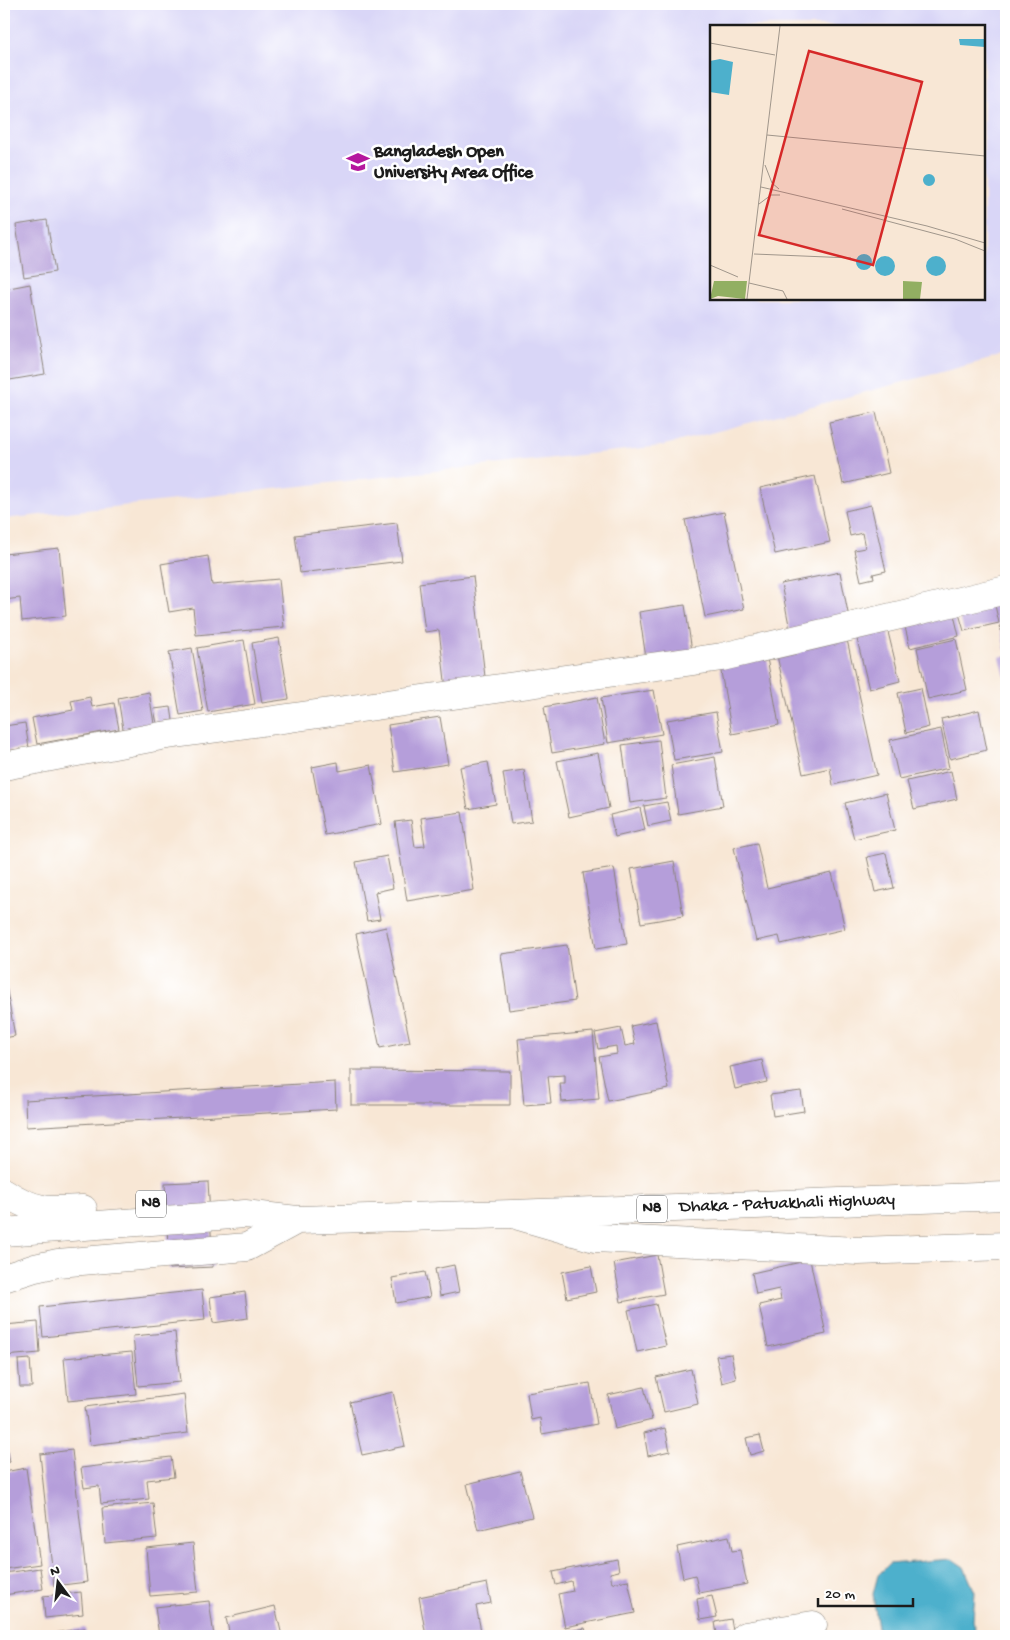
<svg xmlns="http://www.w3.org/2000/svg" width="1010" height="1640" viewBox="0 0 1010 1640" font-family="'Gochi Hand',sans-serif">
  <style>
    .built { fill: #d9d6f7; fill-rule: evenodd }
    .water { fill: #4db0cc; stroke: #346674 }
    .building { fill: #b59eda }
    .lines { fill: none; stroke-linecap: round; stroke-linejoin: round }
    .minor-casing { stroke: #8a8278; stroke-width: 29 }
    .highway-casing { stroke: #8a8278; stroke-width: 29 }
    .minor { stroke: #fff; stroke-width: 28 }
    .highway { stroke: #fff; stroke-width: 28 }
    .labels { text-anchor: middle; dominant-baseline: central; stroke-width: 5; stroke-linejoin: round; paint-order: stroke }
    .shield { fill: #fff; stroke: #606060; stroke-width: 1 }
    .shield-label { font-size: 16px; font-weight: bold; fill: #1c1c1c }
    .poi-label { font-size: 18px; font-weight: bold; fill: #1c1c1c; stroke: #fff; text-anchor: start }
    .street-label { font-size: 18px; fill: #1c1c1c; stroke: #fff }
    .inset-road { fill: none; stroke: #a0968b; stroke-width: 1 }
    .view { fill: #d62828; fill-opacity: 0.15; stroke: #d62828; stroke-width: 2.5 }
    .inset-edge { fill: none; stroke: #1c1c1c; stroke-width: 2.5 }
  </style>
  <rect width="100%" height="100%" fill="#fff"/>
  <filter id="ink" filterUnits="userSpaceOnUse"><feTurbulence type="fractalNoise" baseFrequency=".02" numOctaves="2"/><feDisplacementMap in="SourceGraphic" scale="10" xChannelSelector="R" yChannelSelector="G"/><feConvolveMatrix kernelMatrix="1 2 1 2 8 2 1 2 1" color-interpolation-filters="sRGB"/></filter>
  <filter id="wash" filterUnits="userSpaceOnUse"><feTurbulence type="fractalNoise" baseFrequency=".0096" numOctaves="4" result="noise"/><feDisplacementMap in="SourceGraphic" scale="20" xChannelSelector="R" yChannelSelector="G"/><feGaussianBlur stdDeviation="1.12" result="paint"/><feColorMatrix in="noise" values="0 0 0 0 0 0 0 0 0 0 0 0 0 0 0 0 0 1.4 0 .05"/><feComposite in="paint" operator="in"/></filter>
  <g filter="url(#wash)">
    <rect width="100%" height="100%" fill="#f8e7d5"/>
    <path class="built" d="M4 4H1006V355L661 446 4 519ZM711 26H984V299H711Z"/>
    <path class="water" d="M952 1559 964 1567 975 1592 973 1620 976 1636H879L873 1594 878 1575 889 1564Z"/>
    <g id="blocks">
      <path class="building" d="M47 220 55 272 24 277 16 225Z
        M30 284 45 374 4 381V289Z
        M876 412 889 473 843 484 829 422Z
        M815 476 830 542 775 554 760 488Z
        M871 505 886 571 873 574 874 578 861 581 854 550 865 548 862 533 850 536 845 511Z
        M724 512 744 609 705 617 685 520Z
        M397 523 402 561 300 573 295 535Z
        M59 548 66 616 22 621 20 598 4 600V554Z
        M208 556 212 585 279 579 284 627 196 635 193 608 169 612 161 564Z
        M840 572 849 618 790 630 781 584Z
        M473 576 486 685 446 689 439 630 425 632 419 583Z
        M994 601 999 623 964 631 958 610Z
        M685 605 692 651 646 658 639 612Z
        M954 615 959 636 910 648 905 627Z
        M1006 624V650H1005L1000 625Z
        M887 628 900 681 869 689 856 635Z
        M846 635 877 775 833 785 830 768 803 774 776 651Z
        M279 638 289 699 262 703 252 643Z
        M956 639 967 690 928 699 917 648Z
        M244 640 255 704 208 712 197 648Z
        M192 648 203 711 180 715 169 652Z
        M1006 655V681L1000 657Z
        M767 658 779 725 732 734 720 666Z
        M921 688 929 727 906 733 898 693Z
        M654 690 662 734 608 743 601 698Z
        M149 692 154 724 123 729 118 698Z
        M90 697 92 707 114 703 119 729 37 744 32 718 73 710 71 701Z
        M597 697 605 744 552 753 544 707Z
        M171 707 173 720 157 723 154 709Z
        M979 710 987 750 950 759 941 719Z
        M716 712 723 752 674 760 667 720Z
        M440 717 448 764 395 772 388 725Z
        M25 723 29 748 4 751V726Z
        M941 729 949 768 899 779 890 740Z
        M659 740 666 798 630 803 622 745Z
        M598 753 609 808 569 817 557 761Z
        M715 757 723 806 678 814 671 765Z
        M338 762 339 771 371 765 382 824 325 835 312 767Z
        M488 762 496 804 468 809 460 767Z
        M524 770 532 821 511 824 503 773Z
        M951 771 957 799 914 809 907 781Z
        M886 793 895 830 854 839 845 803Z
        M667 802 671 821 648 826 644 806Z
        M640 808 645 830 615 837 610 815Z
        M462 812 474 890 407 901 395 822 411 820 415 847 425 846 421 818Z
        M757 843 767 888 832 873 845 929 781 944 779 936 756 941 734 848Z
        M886 853 894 888 875 892 867 857Z
        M387 856 393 888 375 892 380 919 367 921 356 862Z
        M674 861 683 916 641 923 631 869Z
        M614 868 627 944 596 949 583 873Z
        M386 927 410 1042 380 1048 356 934Z
        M567 945 575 1001 509 1010 501 954Z
        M4 975 15 1036 4 1038Z
        M656 1021 669 1089 608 1101 599 1057 617 1054 616 1046 598 1049 595 1033 621 1028 625 1046 635 1044 631 1026Z
        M593 1032 599 1099 562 1102 560 1083H565V1075L548 1076 551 1103 524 1105 518 1039Z
        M762 1060 767 1082 735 1089 730 1067Z
        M351 1070 510 1071V1105H351Z
        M335 1082 336 1109 26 1127 25 1100Z
        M801 1091 804 1111 773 1116 770 1095Z
        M208 1181 213 1267 169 1269 165 1183Z
        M657 1255 664 1294 621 1302 614 1263Z
        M810 1260 826 1334 768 1347 759 1305 781 1300 779 1289 756 1294 752 1273Z
        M454 1265 459 1292 440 1296 435 1269Z
        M591 1266 596 1292 567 1298 562 1272Z
        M425 1272 430 1297 396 1303 392 1278Z
        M202 1290 205 1320 43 1337 40 1307Z
        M245 1292 248 1318 213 1323 210 1297Z
        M656 1304 666 1346 637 1352 628 1310Z
        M38 1322 40 1353 4 1356V1325Z
        M175 1332 180 1382 138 1386 133 1336Z
        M132 1352 136 1394 68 1401 64 1358Z
        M731 1354 736 1379 722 1383 716 1356Z
        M30 1359 32 1387H20L18 1360Z
        M691 1369 698 1404 664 1412 656 1377Z
        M590 1383 597 1424 542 1434 540 1418 531 1420 527 1393Z
        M644 1387 652 1420 615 1429 608 1395Z
        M393 1392 405 1446 362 1455 350 1402Z
        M184 1394 188 1433 90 1445 85 1407Z
        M665 1428 670 1451 648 1456 644 1433Z
        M4 1432 10 1462 4 1464Z
        M760 1435 764 1451 750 1455 746 1438Z
        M72 1450 87 1582 54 1586 40 1454Z
        M171 1457 174 1477 147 1480 149 1499 101 1504 99 1486 84 1488 81 1468Z
        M26 1468 40 1564 4 1569V1472Z
        M520 1471 532 1517 478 1530 467 1484Z
        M153 1503 157 1538 105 1543 102 1508Z
        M729 1536 732 1551 740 1550 747 1584 699 1593 695 1575 683 1578 677 1547Z
        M193 1543 198 1592 150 1596 146 1548Z
        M617 1559 619 1571 610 1573 612 1583 628 1580 635 1613 565 1627 558 1594 573 1591 571 1581 556 1585 553 1572Z
        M40 1568 43 1589 4 1595V1573Z
        M487 1583 491 1603 476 1606 482 1636H426L419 1597Z
        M81 1592 83 1614 45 1618 43 1596Z
        M712 1596 717 1617 700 1620 697 1599Z
        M209 1601 214 1636H159L155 1607Z
        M275 1606 282 1636H230L226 1618Z
        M731 1619 733 1631 717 1634 715 1622Z
        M85 1628 86 1636H41V1635Z
        M585 1628 587 1636H571L570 1631Z"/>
    </g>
  </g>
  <g filter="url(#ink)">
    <use href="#blocks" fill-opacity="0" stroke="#8a8278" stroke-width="1"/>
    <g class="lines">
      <defs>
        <path id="minor" d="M4 766 161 736 722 657 1006 590
          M519 1216 595 1238 858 1251 1006 1246
          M745 1636 813 1625"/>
        <path id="highway" d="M4 1192C34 1212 49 1211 83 1209
          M4 1232 245 1214 297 1220 512 1214 1006 1196
          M4 1278 35 1268 58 1263 247 1247 297 1220"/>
      </defs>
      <use href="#minor" class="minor-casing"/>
      <use href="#highway" class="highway-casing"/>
      <use href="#minor" class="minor"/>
      <use href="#highway" class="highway"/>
    </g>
  </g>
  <defs>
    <symbol id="university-bare" viewBox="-9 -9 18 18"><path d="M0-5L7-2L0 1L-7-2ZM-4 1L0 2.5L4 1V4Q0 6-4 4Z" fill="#b5179e" stroke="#fff" stroke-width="2.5" paint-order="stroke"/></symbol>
  </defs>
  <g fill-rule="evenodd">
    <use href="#university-bare" x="342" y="146" width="32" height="32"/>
  </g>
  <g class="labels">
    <g class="shield">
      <rect x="136" y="1190.5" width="30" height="27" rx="4"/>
      <rect x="637" y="1195.5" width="30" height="27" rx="4"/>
    </g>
    <g class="shield-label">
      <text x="151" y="1204">N8</text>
      <text x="652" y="1209">N8</text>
    </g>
    <g class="poi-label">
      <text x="374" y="152">Bangladesh Open<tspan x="374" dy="21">University Area Office</tspan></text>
    </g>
    <g class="street-label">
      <text transform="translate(787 1204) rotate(-2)">Dhaka - Patuakhali Highway</text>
    </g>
  </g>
  <g transform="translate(710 25)">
    <rect width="275" height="275" fill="#f8e7d5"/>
    <path d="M4 256H37L35 274 8 271 0 274ZM193 256 212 257 210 274H193Z" fill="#92af62"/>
    <path d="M249 14H275V22L250 20ZM10 34 23 37 19 70 0 67V36ZM213 155a6 6 0 1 1 12 0a6 6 0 1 1-12 0ZM146 237a8 8 0 1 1 16 0a8 8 0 1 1-16 0ZM165 241a10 10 0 1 1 20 0a10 10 0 1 1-20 0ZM216 241a10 10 0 1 1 20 0a10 10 0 1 1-20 0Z" fill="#4db0cc"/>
    <path class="inset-road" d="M0 18 65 30M57 110 275 131M55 140 62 158 69 164M51 162 217 201 275 218M49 179 61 170H70M132 184 245 214 275 226M44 229 141 233M0 240 28 252M39 258 73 266 77 274M37 274 70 1"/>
    <path class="view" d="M99 26 212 57 163 240 49 210Z"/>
    <rect width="275" height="275" class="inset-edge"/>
  </g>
  <rect width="1010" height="1640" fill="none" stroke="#fff" stroke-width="20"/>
  <g transform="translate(58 1582) rotate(345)" stroke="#ffffff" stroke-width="4" paint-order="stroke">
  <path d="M0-4L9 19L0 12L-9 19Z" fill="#1c1c1c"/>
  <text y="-8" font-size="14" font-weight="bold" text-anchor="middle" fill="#1c1c1c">N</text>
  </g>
  <path d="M818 1598v8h95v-8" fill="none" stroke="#1c1c1c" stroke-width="2.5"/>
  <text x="825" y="1598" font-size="15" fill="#1c1c1c" stroke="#ffffff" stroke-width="4" paint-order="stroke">20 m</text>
</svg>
